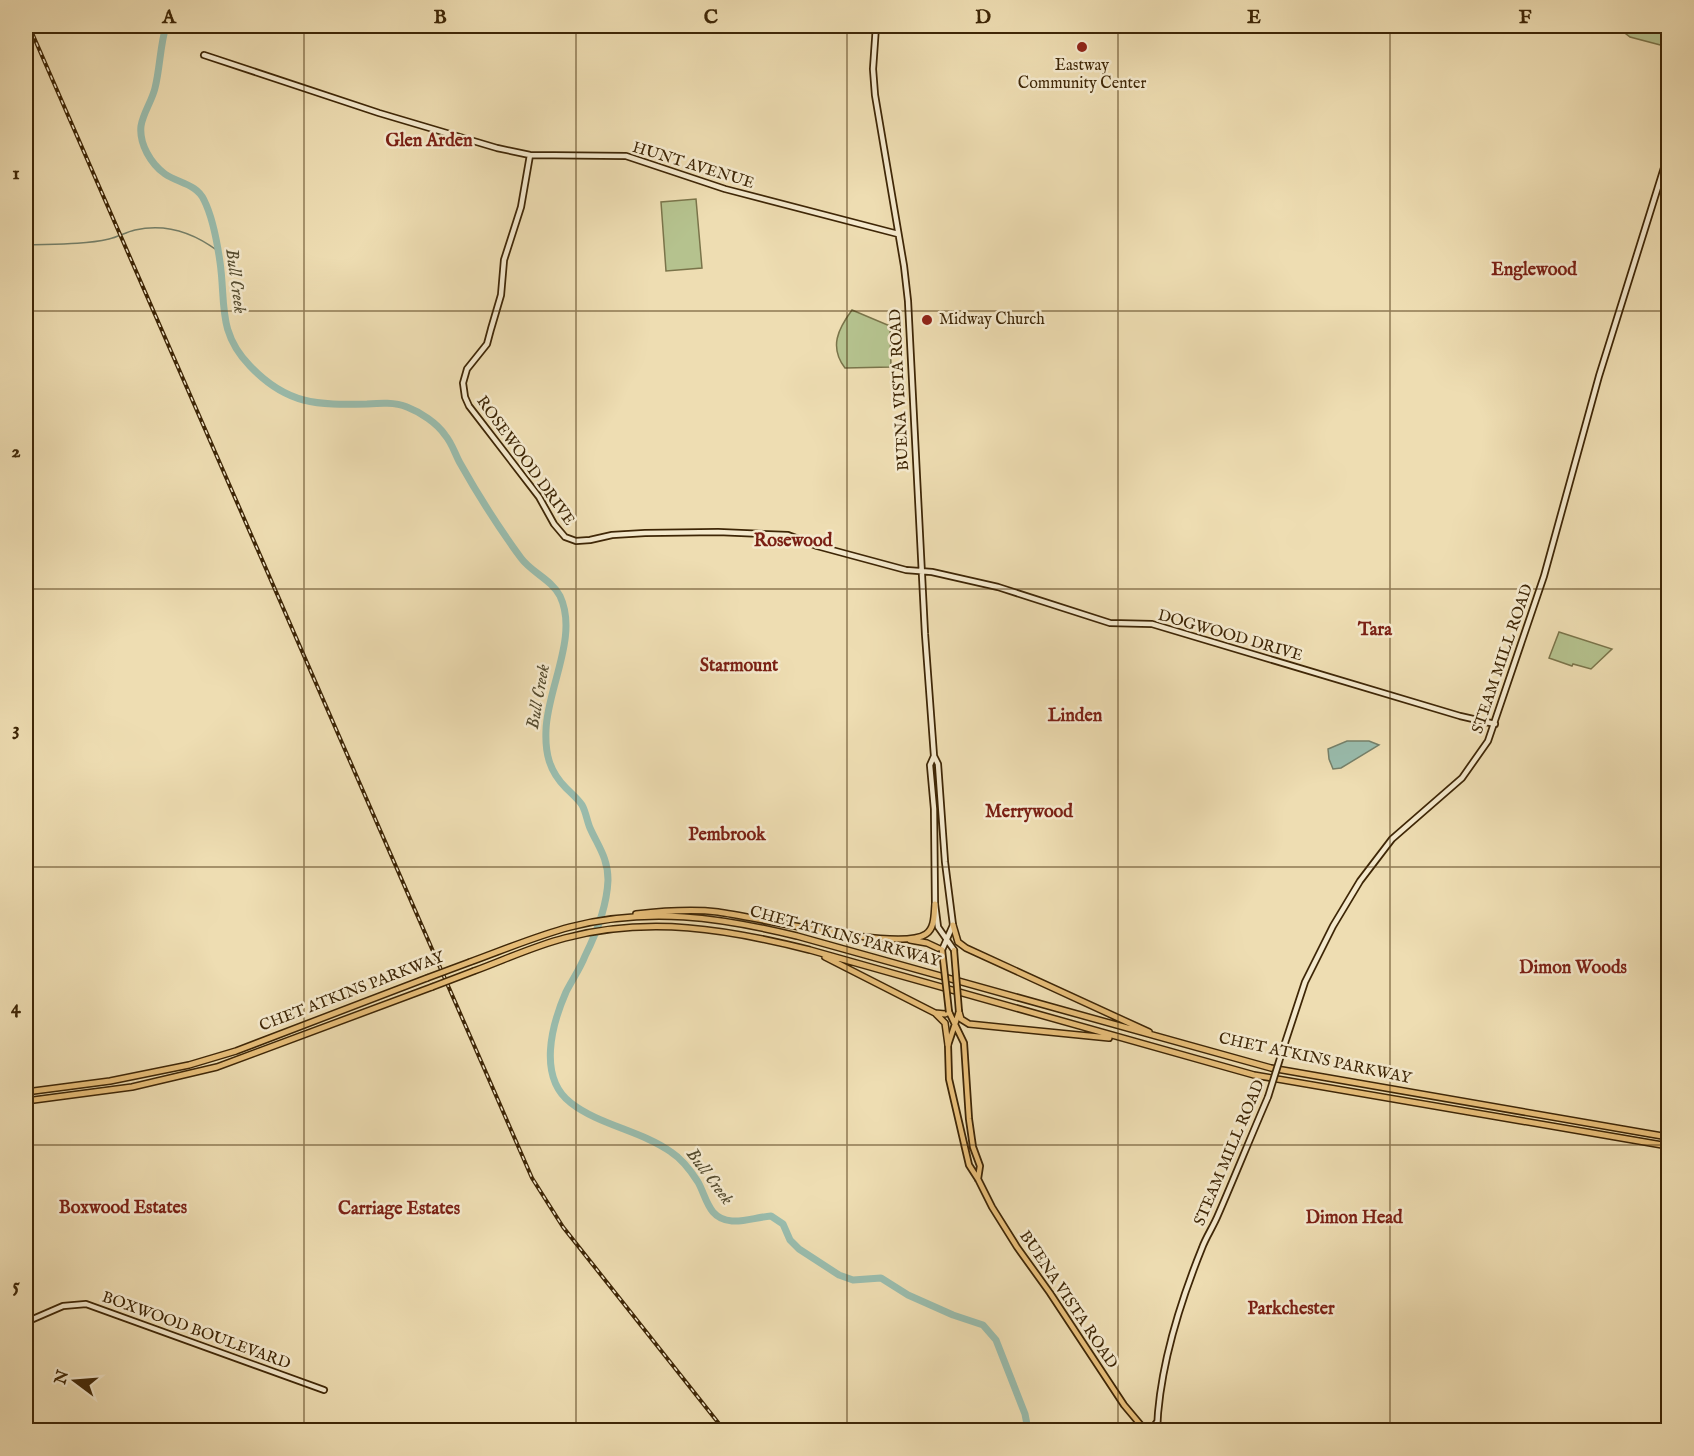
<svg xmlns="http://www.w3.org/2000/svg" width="1694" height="1456" viewBox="0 0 1694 1456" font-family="'IM FELL English',serif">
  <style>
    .green { fill: #b5c28e; stroke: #7a744a; stroke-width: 1.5 }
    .water { fill: #99bcad; stroke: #75806a; stroke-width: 1.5 }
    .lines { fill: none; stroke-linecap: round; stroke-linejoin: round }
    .stream { stroke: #75806a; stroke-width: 1.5 }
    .river { stroke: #99bcad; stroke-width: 7 }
    .secondary-casing { stroke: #3e2606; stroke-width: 8 }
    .primary-casing { stroke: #3e2606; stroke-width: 8 }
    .highway-casing { stroke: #3e2606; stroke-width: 8 }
    .secondary { stroke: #f4e9cd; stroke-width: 4.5 }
    .primary { stroke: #e7be79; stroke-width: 4.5 }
    .highway { stroke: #e7be79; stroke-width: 5 }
    .rail-casing { stroke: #3e2606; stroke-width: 4 }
    .rail { stroke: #f4e9cd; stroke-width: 1.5; stroke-dasharray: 4.5; stroke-linecap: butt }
    .secondary-bridge-casing { stroke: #3e2606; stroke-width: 8; stroke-linecap: butt }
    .primary-bridge-casing { stroke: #3e2606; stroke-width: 8; stroke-linecap: butt }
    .highway-bridge-casing { stroke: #3e2606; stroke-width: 8; stroke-linecap: butt }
    .secondary-bridge { stroke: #f4e9cd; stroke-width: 4.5 }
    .primary-bridge { stroke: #e7be79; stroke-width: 4.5 }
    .highway-bridge { stroke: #e7be79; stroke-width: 5 }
    .grid { fill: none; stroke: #3e2606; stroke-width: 1.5; stroke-opacity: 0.55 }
    .poi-dot { fill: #8f2418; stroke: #f4e9cd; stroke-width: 2 }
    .labels { text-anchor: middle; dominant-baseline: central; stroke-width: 5; stroke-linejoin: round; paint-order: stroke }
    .poi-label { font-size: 16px; fill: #3e2606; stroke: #f4e9cd }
    .street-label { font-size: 16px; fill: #3e2606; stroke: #f4e9cd }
    .neighbourhood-label { font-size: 18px; font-weight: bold; fill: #7a1f14; stroke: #f4e9cd }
    .water-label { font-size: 18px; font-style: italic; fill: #554c30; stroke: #f4e9cd }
    .neatline { fill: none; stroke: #3e2606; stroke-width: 2 }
    .grid-label { font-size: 20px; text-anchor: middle; font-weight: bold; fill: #3e2606 }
  </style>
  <rect width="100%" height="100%" fill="#eeddb2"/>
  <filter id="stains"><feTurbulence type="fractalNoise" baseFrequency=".00333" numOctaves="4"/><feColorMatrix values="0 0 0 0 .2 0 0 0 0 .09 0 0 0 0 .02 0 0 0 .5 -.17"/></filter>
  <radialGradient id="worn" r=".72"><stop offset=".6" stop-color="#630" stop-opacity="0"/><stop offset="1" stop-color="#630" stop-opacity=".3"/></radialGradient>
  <path class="green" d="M1616 26H1668V47L1630 37Z
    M696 199 702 268 666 271 661 202Z
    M852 310 890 326 891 367 845 368C829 347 838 329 852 310Z
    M1559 632 1612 649 1591 669 1573 664 1572 666 1549 658Z"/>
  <path class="water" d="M1347 741H1369L1379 745 1341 768 1333 769 1329 759 1328 749Z"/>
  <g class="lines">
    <path class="stream" d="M26 245C53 244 83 245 109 239 118 237 126 232 135 230 165 223 194 233 218 251"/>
    <path class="river" d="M166 26C160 46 160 68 155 88 152 101 143 113 141 126 139 144 151 164 165 174 178 183 197 184 204 200 213 218 217 241 220 262 226 303 217 332 250 366 287 405 317 405 367 404 380 403 395 402 407 407 420 412 437 423 445 435 452 443 455 454 460 463 478 495 499 528 521 558 531 572 552 580 560 596 579 636 547 689 546 730 545 753 549 771 566 788 571 793 578 799 582 805 586 812 587 821 590 828 598 846 608 858 608 880 607 905 596 934 585 956 580 969 572 980 566 992 552 1024 537 1077 571 1103 599 1125 642 1131 671 1152 682 1159 691 1171 698 1182 707 1198 708 1219 732 1221 745 1222 757 1217 771 1216L783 1224 790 1240 799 1249 839 1275 853 1280 881 1278 908 1295 953 1315 983 1325 996 1340 1025 1414 1028 1430"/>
    <defs>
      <path id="secondary" d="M876 26 873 69 875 95 904 266 908 301 925 634 934 756 938 764 945 862 953 925 942 950
        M204 55 379 113 497 148 530 155 626 156 725 189 898 234
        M530 155 521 207 504 260 501 295 491 329 487 344 467 369 463 383 465 397 469 406 539 497 554 524 565 537 576 541 590 540 612 535 645 533 718 532 788 535 817 546 906 570 932 572 998 587 1110 623 1152 624 1460 716 1495 724
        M934 756 930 765 934 809 935 904 938 927 954 950
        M1282 1052 1305 982 1333 926 1360 881 1392 839 1462 778 1488 741 1544 576 1599 376 1668 155
        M26 1322 63 1306 86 1304 324 1390
        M1151 1430 1157 1422
        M1157 1430C1159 1370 1179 1305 1202 1248 1206 1237 1213 1227 1218 1215 1235 1176 1251 1136 1268 1097"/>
      <path id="primary" d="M949 1012 964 1043 969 1119 973 1147 980 1166 978 1179
        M959 1012 948 1045 949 1079 969 1165 978 1179 992 1207 1017 1247 1050 1293 1124 1405 1145 1430"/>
      <path id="highway" d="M636 914C663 911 692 909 718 912 756 917 900 952 926 934 935 928 934 914 935 904
        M953 925 958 942 966 948 1149 1032
        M910 940 927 943 942 950
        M825 957 935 1013 945 1014 949 1012
        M470 962C503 950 536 936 570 927 649 907 719 917 797 936L1271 1068 1668 1137
        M474 971C504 960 534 946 565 938 649 916 727 929 810 950L1254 1075 1668 1146
        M959 1012 961 1019 969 1024 1109 1038
        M935 1013 945 1023 948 1045
        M26 1092 110 1081 189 1065 236 1051 427 978
        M26 1101 132 1087 217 1067 432 987"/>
    </defs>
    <use href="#secondary" class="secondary-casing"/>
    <use href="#primary" class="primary-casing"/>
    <use href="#highway" class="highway-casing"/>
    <use href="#secondary" class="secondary"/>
    <use href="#primary" class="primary"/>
    <use href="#highway" class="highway"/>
    <defs>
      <path id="rail" d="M29 26 532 1178 563 1227 724 1430"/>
    </defs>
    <use href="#rail" class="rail-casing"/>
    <use href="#rail" class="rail"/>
    <defs>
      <path id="secondary-bridge" d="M1268 1097 1282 1052"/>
      <path id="primary-bridge" d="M942 950 949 1012
        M954 950 959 1012"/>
      <path id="highway-bridge" d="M427 978 470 962
        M432 987 474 971"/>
    </defs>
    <use href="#secondary-bridge" class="secondary-bridge-casing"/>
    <use href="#primary-bridge" class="primary-bridge-casing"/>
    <use href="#highway-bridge" class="highway-bridge-casing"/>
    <use href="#secondary-bridge" class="secondary-bridge"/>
    <use href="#primary-bridge" class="primary-bridge"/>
    <use href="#highway-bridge" class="highway-bridge"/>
  </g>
  <path class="grid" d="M304 26V1430M576 26V1430M847 26V1430M1118 26V1430M1390 26V1430M26 311H1668M26 589H1668M26 867H1668M26 1145H1668"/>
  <g class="poi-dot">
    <circle cx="1082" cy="47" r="6"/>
    <circle cx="927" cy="320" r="6"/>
  </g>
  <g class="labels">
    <g class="poi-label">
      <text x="1082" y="66">Eastway<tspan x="1082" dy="18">Community Center</tspan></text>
      <text x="939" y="320" text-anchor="start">Midway Church</text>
    </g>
    <g class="street-label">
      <text transform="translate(693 166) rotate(17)">HUNT AVENUE</text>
      <text transform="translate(900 390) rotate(-93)">BUENA VISTA ROAD</text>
      <text transform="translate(525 461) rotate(54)">ROSEWOOD DRIVE</text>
      <text transform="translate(1230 636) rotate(16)">DOGWOOD DRIVE</text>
      <text transform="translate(1503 659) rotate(-71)">STEAM MILL ROAD</text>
      <text transform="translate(845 937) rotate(15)">CHET ATKINS PARKWAY</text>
      <text transform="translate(352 992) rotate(-21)">CHET ATKINS PARKWAY</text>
      <text transform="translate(1315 1059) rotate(12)">CHET ATKINS PARKWAY</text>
      <text transform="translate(1230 1153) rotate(-67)">STEAM MILL ROAD</text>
      <text transform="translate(1068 1300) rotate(56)">BUENA VISTA ROAD</text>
      <text transform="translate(196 1331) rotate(20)">BOXWOOD BOULEVARD</text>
    </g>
    <g class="neighbourhood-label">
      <text x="429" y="141">Glen Arden</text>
      <text x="1534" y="270">Englewood</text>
      <text x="793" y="541">Rosewood</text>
      <text x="1375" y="630">Tara</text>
      <text x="739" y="666">Starmount</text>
      <text x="1075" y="716">Linden</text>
      <text x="1029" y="812">Merrywood</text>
      <text x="727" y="835">Pembrook</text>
      <text x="1573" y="968">Dimon Woods</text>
      <text x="123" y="1208">Boxwood Estates</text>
      <text x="399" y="1209">Carriage Estates</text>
      <text x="1354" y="1218">Dimon Head</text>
      <text x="1291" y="1309">Parkchester</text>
    </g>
    <g class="water-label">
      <text transform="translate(235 281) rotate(82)">Bull Creek</text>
      <text transform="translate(539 697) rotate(-80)">Bull Creek</text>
      <text transform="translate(709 1177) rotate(53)">Bull Creek</text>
    </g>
  </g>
  <rect width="1694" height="1456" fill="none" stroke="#eeddb2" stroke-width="66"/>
  <g transform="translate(75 1381) rotate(286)" stroke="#f4e9cd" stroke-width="4.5" paint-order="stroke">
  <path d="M0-4.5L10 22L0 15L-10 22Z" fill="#3e2606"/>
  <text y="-9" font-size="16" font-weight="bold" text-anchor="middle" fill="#3e2606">N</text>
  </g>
  <rect x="33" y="33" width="1628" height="1390" class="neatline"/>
  <g class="grid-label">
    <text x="169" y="23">A</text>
    <text x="440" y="23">B</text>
    <text x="711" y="23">C</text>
    <text x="983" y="23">D</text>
    <text x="1254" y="23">E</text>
    <text x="1525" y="23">F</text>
    <text x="16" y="179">1</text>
    <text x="16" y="457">2</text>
    <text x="16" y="735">3</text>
    <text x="16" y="1013">4</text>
    <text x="16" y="1291">5</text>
  </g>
  <rect width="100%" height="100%" filter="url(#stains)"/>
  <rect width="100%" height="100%" fill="url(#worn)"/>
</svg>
